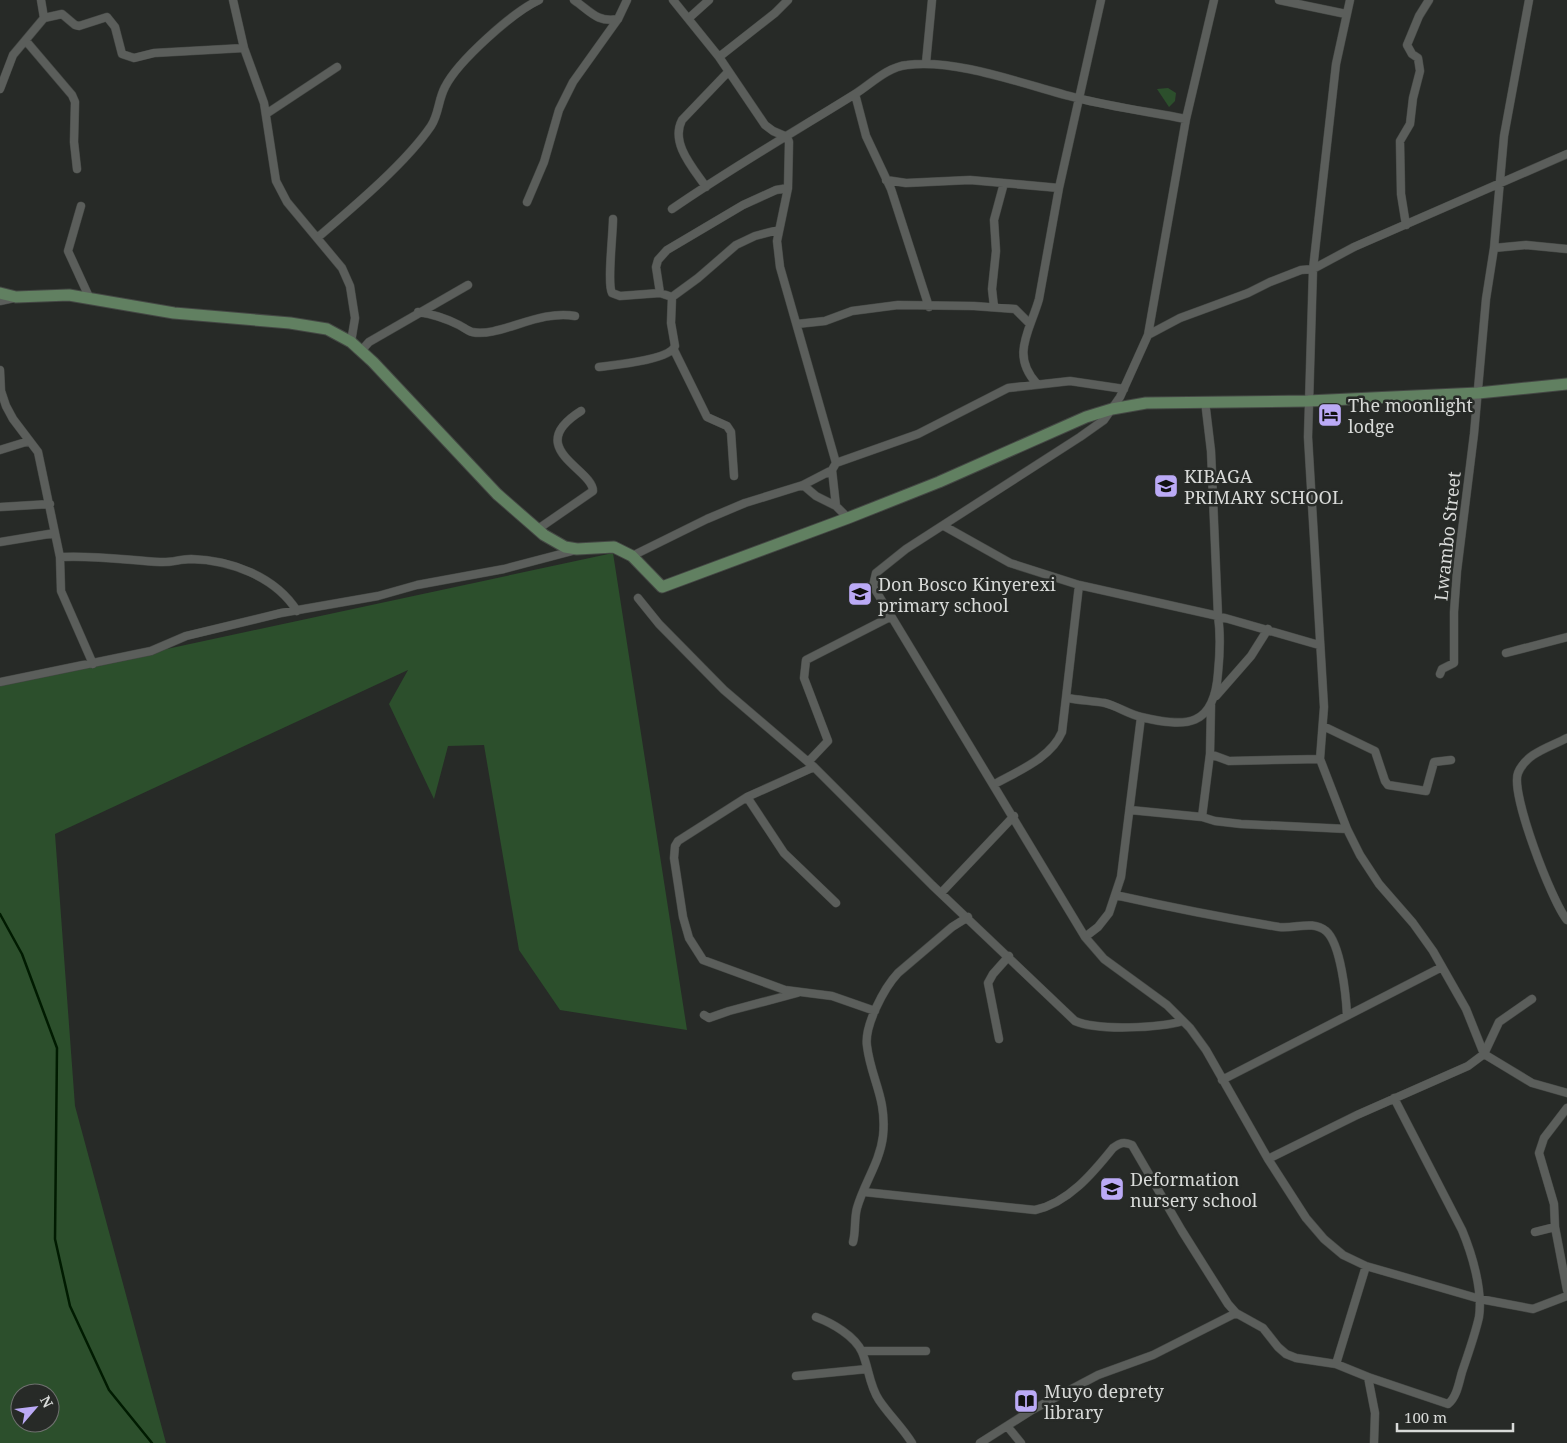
<svg xmlns="http://www.w3.org/2000/svg" width="1567" height="1443" viewBox="0 0 1567 1443" font-family="'Noto Serif',serif">
  <style>
    .green { fill: #2c4f2c; fill-rule: evenodd }
    .lines { fill: none; stroke-linecap: round; stroke-linejoin: round }
    .stream { stroke: #001b01; stroke-width: 2.5 }
    .street-casing { stroke: #444744; stroke-width: 9 }
    .secondary-casing { stroke: #444744; stroke-width: 13 }
    .street { stroke: #5b5e5b; stroke-width: 8 }
    .secondary { stroke: #618061; stroke-width: 11 }
    .labels { text-anchor: middle; dominant-baseline: central; stroke-width: 5; stroke-linejoin: round; paint-order: stroke }
    .poi-label { font-size: 18px; fill: #d8dad8; stroke: #272a27; text-anchor: start }
    .street-label { font-size: 18px; fill: #d8dad8; stroke: #272a27 }
  </style>
  <rect width="100%" height="100%" fill="#272a27"/>
  <path class="green" d="M1168 88 1176 93 1175 101 1169 107 1157 89Z
    M613 553 687 1030 560 1010 519 950 484 745 448 746 434 799 389 704 408 670 55 834 75 1106 166 1443H0V685ZM20 1393H50V1423H20Z"/>
  <g class="lines">
    <path class="stream" d="M0 914 22 954 57 1048 55 1239 70 1306 109 1390 152 1443"/>
    <defs>
      <path id="street" d="M233 0 244 48 264 103 276 181 287 202 342 268 350 286 355 318 351 342
        M574 0C590 11 597 23 618 19
        M1214 0 1186 119 1148 335 1120 397 1104 420 1080 437 906 549 876 573 873 586 1085 937 1104 959 1167 1005 1190 1028 1206 1050 1268 1159 1306 1218 1324 1239 1343 1255 1366 1266 1480 1299 1533 1309 1567 1296
        M1279 0 1346 14
        M1350 0 1336 64 1313 269 1308 437 1324 707 1320 759 1347 829 1360 855 1379 884 1413 923 1433 951 1466 1009 1484 1054 1532 1083 1567 1093
        M44 18 62 14 75 25 79 26 107 17 115 27 122 54 134 58 154 53 244 48
        M689 18 709 0
        M26 41 72 95 75 102 74 142 77 169
        M719 57 775 13 788 0
        M926 63 932 0
        M0 89 13 55 44 18 41 0
        M855 94 866 136 891 189 929 307
        M266 114 337 67
        M886 180 906 183 970 180 1059 188
        M706 187C693 168 670 143 682 120L728 72
        M527 202 544 162 559 110 573 82 618 19 627 0
        M81 206 68 251 90 299
        M672 209C731 168 794 132 855 94 871 84 887 67 907 65 957 58 1028 86 1077 98 1113 107 1150 112 1186 119
        M613 219C613 234 607 284 612 293L620 296 660 293
        M1406 225 1401 194 1400 141 1410 124 1413 98 1420 71 1418 58 1412 54 1407 45 1419 16 1429 0
        M317 238C351 209 406 163 431 126 439 114 438 100 445 87 458 61 513 12 539 0
        M1494 248 1526 245 1567 249
        M672 297 660 293 656 267 658 260 667 250 743 205 776 190 788 188
        M0 301 14 298
        M994 307 992 289 996 251 994 220 1004 183
        M418 312C433 314 445 318 459 325 463 327 468 331 472 332 499 338 539 309 575 316
        M797 324 825 321 852 311 898 305 974 306 1015 309 1029 323
        M1148 335 1180 318 1248 293 1270 282 1301 270 1313 269 1354 247 1567 154
        M674 350 707 417 727 426 731 432 734 476
        M361 351 369 342 468 285
        M599 367C614 365 670 360 675 346L671 323 672 297 698 278 736 245 755 236 778 230
        M0 370 1 391 6 406 13 419 38 452 60 557 61 591 93 664
        M1037 384C1010 355 1030 331 1039 299L1059 188 1101 0
        M0 450 29 441
        M836 463 918 434 1008 388 1070 381 1124 389
        M832 470 836 506 848 518
        M803 485 816 496 836 506
        M0 507 50 504
        M944 526 1010 563 1079 585 1218 616 1319 645
        M538 529 593 491C593 469 522 448 581 411
        M0 542 55 533
        M632 556 707 519 745 503 803 485 832 470 836 463 780 267 777 241 788 188 789 142 787 137 773 131 765 125 719 57 673 0
        M60 557C93 555 127 560 160 562 171 563 180 559 191 559 230 560 275 576 297 611
        M638 598 659 624 724 690 814 767 932 885 1075 1021C1098 1031 1159 1028 1183 1021
        M1506 653 1567 637
        M1440 674 1442 669 1454 663V612L1457 571 1474 434 1486 299 1494 248 1504 136 1529 0
        M0 682 151 651 186 636 281 613 378 596 417 585 504 569 576 550
        M1216 696 1251 656 1268 629
        M1067 698C1079 700 1092 701 1105 703 1117 706 1128 714 1141 717 1187 728 1214 727 1218 673 1220 653 1221 636 1218 616L1211 451 1205 401
        M1323 726 1375 751 1385 781 1388 785 1426 791 1434 762 1451 760
        M1567 738C1550 747 1526 753 1518 773 1510 793 1552 902 1567 920
        M1210 754 1229 761 1320 759
        M808 762 828 741 804 678 806 660 890 617
        M814 767 747 797 678 841 675 846 674 858 683 917 689 938 703 960 785 990 832 996 875 1011
        M995 784C1018 771 1051 758 1062 732L1079 585
        M747 797 784 853 836 903
        M1130 810 1202 817 1215 821 1241 824 1347 829
        M1202 817 1210 754 1211 705
        M941 893 1014 816
        M1115 895C1169 907 1224 918 1279 927 1296 929 1312 920 1326 931 1341 944 1346 996 1347 1015
        M1085 937 1098 927 1109 913 1121 877 1141 717
        M704 1015 709 1018 729 1011 797 993
        M999 1039 988 983 993 974 1009 956
        M1222 1080 1442 967
        M1567 1108 1544 1138 1539 1153 1554 1204 1555 1227 1567 1290
        M1268 1159 1357 1115 1468 1066 1484 1054 1499 1022 1532 999
        M864 1192 1035 1210C1068 1203 1093 1173 1113 1148 1120 1143 1124 1141 1132 1145L1182 1231 1228 1304 1236 1313 1263 1328 1278 1347 1286 1354 1296 1358 1336 1364 1368 1377 1448 1404C1457 1397 1459 1382 1462 1372 1468 1354 1475 1335 1479 1317 1483 1290 1472 1254 1462 1230L1394 1098
        M1535 1232 1555 1227
        M853 1242C856 1231 854 1219 857 1208 864 1183 880 1162 883 1136 887 1098 871 1079 867 1046 864 1026 884 988 898 973L952 927 968 917
        M816 1317C832 1323 855 1336 862 1352 869 1368 869 1385 879 1400 889 1415 902 1427 912 1443
        M862 1351H926
        M1336 1364 1366 1266
        M796 1376 867 1369
        M1368 1377 1375 1413 1374 1443
        M1007 1426 1021 1443
        M980 1443 1032 1410 1098 1375 1153 1355 1236 1313"/>
      <path id="secondary" d="M0 293 16 297 69 295 174 313 290 323 327 329 351 342 373 362 497 494 544 535 565 547 577 549 614 547 632 556 662 587 848 518 939 482 1086 417 1112 409 1146 403 1308 401 1478 393 1567 384"/>
    </defs>
    <use href="#street" class="street-casing"/>
    <use href="#secondary" class="secondary-casing"/>
    <use href="#street" class="street"/>
    <use href="#secondary" class="secondary"/>
  </g>
  <defs>
    <symbol id="hotel-square" viewBox="-11 -11 22 22"><rect x="-9" y="-9" width="18" height="18" rx="4" fill="#bbaaf6" stroke="#272a27"/><path d="M-6-4.5h1.5V1H6V5H4.5V3h-9V5H-6ZM-4 0a1.8 1.8 0 1 1 3.6 0ZM.5 0V-2.5h3Q6-2.5 6 0Z" fill="#111"/></symbol>
    <symbol id="school-square" viewBox="-11 -11 22 22"><rect x="-9" y="-9" width="18" height="18" rx="4" fill="#bbaaf6" stroke="#272a27"/><path d="M0-5L7-2L0 1L-7-2ZM-4 1L0 2.5L4 1V4Q0 6-4 4Z" fill="#111"/></symbol>
    <symbol id="library-square" viewBox="-11 -11 22 22"><rect x="-9" y="-9" width="18" height="18" rx="4" fill="#bbaaf6" stroke="#272a27"/><path d="M-6-4Q-3-5.5-.7-3.5V5Q-3 3-6 4ZM6-4Q3-5.5 .7-3.5V5Q3 3 6 4Z" fill="#111"/></symbol>
  </defs>
  <g fill-rule="evenodd">
    <use href="#hotel-square" x="1316" y="401" width="28" height="28"/>
    <use href="#school-square" x="1152" y="472" width="28" height="28"/>
    <use href="#school-square" x="846" y="580" width="28" height="28"/>
    <use href="#school-square" x="1098" y="1175" width="28" height="28"/>
    <use href="#library-square" x="1012" y="1387" width="28" height="28"/>
  </g>
  <g class="labels">
    <g class="poi-label">
      <text x="1348" y="405">The moonlight<tspan x="1348" dy="21">lodge</tspan></text>
      <text x="1184" y="476">KIBAGA<tspan x="1184" dy="21">PRIMARY SCHOOL</tspan></text>
      <text x="878" y="584">Don Bosco Kinyerexi<tspan x="878" dy="21">primary school</tspan></text>
      <text x="1130" y="1179">Deformation<tspan x="1130" dy="21">nursery school</tspan></text>
      <text x="1044" y="1391">Muyo deprety<tspan x="1044" dy="21">library</tspan></text>
    </g>
    <g class="street-label">
      <text transform="translate(1447 536) rotate(-84)">Lwambo Street</text>
    </g>
  </g>
  <g transform="translate(35 1408) rotate(62)"><circle r="24" fill="#272a27" stroke="#6e706e"/>
  <path d="M0-4L9 19L0 12L-9 19Z" fill="#bbaaf6"/>
  <text y="-8" font-size="14" font-weight="bold" text-anchor="middle" fill="#d8dad8">N</text>
  </g>
  <path d="M1397 1423v8h116v-8" fill="none" stroke="#d8dad8" stroke-width="2.5"/>
  <text x="1404" y="1423" font-size="15" fill="#d8dad8" stroke="#272a27" stroke-width="4" paint-order="stroke">100 m</text>
</svg>
